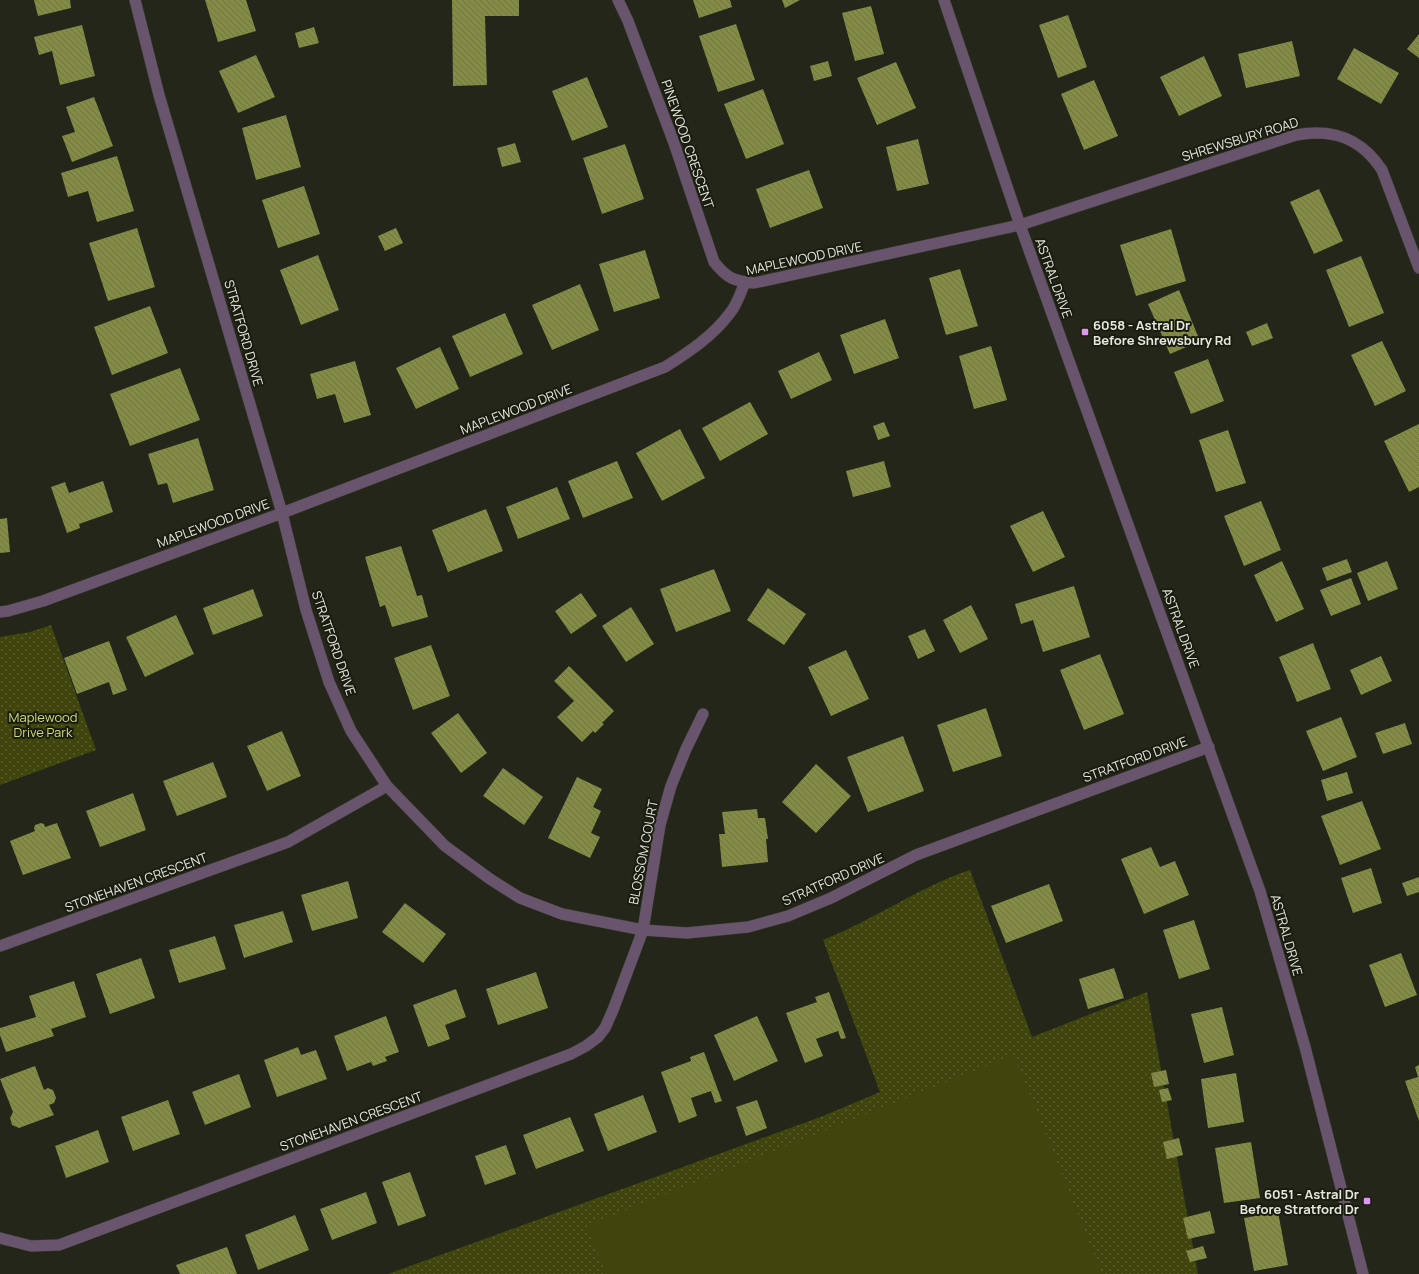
<svg xmlns="http://www.w3.org/2000/svg" width="1419" height="1274" viewBox="0 0 1419 1274" font-family="Manrope,sans-serif">
  <style>
    .grass { fill: url(#grass-dots) }
    .pitch { fill: #40450e }
    .building { fill: url(#building-back-hatch) }
    .lines { fill: none; stroke-linecap: round; stroke-linejoin: round }
    .minor-casing { stroke: #3f4136; stroke-width: 12 }
    .minor { stroke: #68556d; stroke-width: 11 }
    .poi-dot { fill: #de98f2; stroke: #1b1c10; stroke-width: 1.5 }
    .labels { text-anchor: middle; dominant-baseline: central; stroke-width: 4; stroke-linejoin: round; paint-order: stroke }
    .street-label { font-size: 13px; fill: #e6e8df; stroke: #1b1c10 }
    .poi-label { font-size: 13px; font-weight: bold; fill: #e6e8df; stroke: #1b1c10; text-anchor: start }
    .park-label { font-size: 13px; fill: #d1dd75; stroke: #1b1c10 }
  </style>
  <defs>
    <pattern id="grass-dots" width="8" height="8" patternUnits="userSpaceOnUse"><rect width="8" height="8" fill="#40450e"/><path d="M2 2h.1M6 6h.1" fill="none" stroke="#5c6031" stroke-width="1.8" stroke-linecap="round"/></pattern>
    <pattern id="building-back-hatch" width="6" height="6" patternUnits="userSpaceOnUse"><rect width="6" height="6" fill="#848c41"/><path d="M-1 5l2 2M0 0l6 6M5-1l2 2" fill="none" stroke="#6e7442"/></pattern>
  </defs>
  <rect width="100%" height="100%" fill="#24261a"/>
  <path class="grass" d="M51 625 96 750 0 785V637L30 632Z
    M970 870 1032 1037 1147 992 1198 1274H388L823 1116 880 1092 823 940C874 920 919 887 970 870Z"/>
  <path class="pitch" d="M1014 1055 1102 1274H606L586 1226Z"/>
  <path class="building" d="M34 0H70L71 8 38 16Z
    M205 0H246L256 31 218 42Z
    M452 0H519V16H485L487 85 453 86Z
    M693 0H730L732 7 699 18Z
    M782 0H800L785 8Z
    M871 6 884 54 855 61 842 13Z
    M1068 15 1087 67 1058 78 1039 25Z
    M736 24 755 80 718 92 699 36Z
    M82 25 95 76 60 85 52 51 39 55 34 37Z
    M314 27 319 43 299 48 295 33Z
    M1419 34V58L1407 49Z
    M1292 41 1300 76 1246 88 1238 54Z
    M1354 48 1399 73 1381 104 1337 79Z
    M256 55 275 97 238 113 219 71Z
    M1204 56 1222 96 1179 116 1160 77Z
    M828 61 832 76 814 81 810 66Z
    M896 62 916 108 877 125 857 78Z
    M587 77 608 127 572 141 552 91Z
    M1094 80 1118 136 1084 150 1061 94Z
    M763 89 784 144 746 159 724 104Z
    M94 97 113 146 72 162 62 136 75 132 66 107Z
    M286 115 301 167 256 180 242 128Z
    M918 139 929 184 897 191 886 147Z
    M515 143 521 162 502 167 497 148Z
    M625 144 644 199 602 214 583 158Z
    M117 156 134 211 97 222 88 191 68 197 61 173Z
    M809 170 823 208 770 228 756 189Z
    M304 186 320 234 278 248 262 200Z
    M1319 189 1343 241 1314 254 1290 202Z
    M137 228 155 287 108 301 89 243Z
    M396 228 403 243 385 251 378 236Z
    M1171 229 1186 281 1136 296 1120 245Z
    M645 250 660 298 614 312 599 264Z
    M318 255 339 310 301 325 280 270Z
    M1361 256 1384 313 1349 327 1326 270Z
    M960 269 978 326 946 335 929 278Z
    M580 284 599 330 552 350 532 305Z
    M1179 290 1200 341 1170 354 1148 304Z
    M150 306 168 353 112 375 94 327Z
    M505 313 523 354 470 377 452 336Z
    M885 319 899 358 854 374 840 335Z
    M1267 323 1273 338 1252 346 1246 332Z
    M1382 341 1406 391 1375 406 1351 355Z
    M991 346 1007 400 974 409 959 356Z
    M440 347 459 389 416 409 396 368Z
    M819 352 832 380 791 399 778 371Z
    M1208 359 1224 401 1191 414 1174 372Z
    M355 361 371 415 344 423 335 394 317 399 310 374Z
    M180 368 200 420 130 446 110 394Z
    M750 402 768 434 720 461 702 428Z
    M884 422 890 436 878 440 873 426Z
    M1419 424V487L1409 492 1384 441Z
    M680 429 705 478 662 501 636 453Z
    M1228 430 1246 483 1216 492 1199 440Z
    M198 438 214 490 173 503 167 483 158 485 148 454Z
    M617 461 633 498 583 518 568 481Z
    M884 461 891 487 853 497 846 471Z
    M103 481 113 512 79 524 80 528 67 533 51 487 65 482 69 493Z
    M557 487 570 519 518 539 506 507Z
    M1261 501 1281 550 1244 566 1224 516Z
    M486 509 503 551 448 572 432 530Z
    M1043 511 1065 557 1033 572 1010 526Z
    M7 518 10 552 0 553V519Z
    M401 546 417 596 422 595 428 617 392 627 385 605 380 607 365 557Z
    M1347 559 1352 572 1327 581 1322 568Z
    M1282 561 1304 609 1276 622 1254 575Z
    M1387 561 1398 589 1368 601 1357 573Z
    M714 569 731 611 676 632 660 589Z
    M1351 578 1361 604 1331 616 1320 590Z
    M1074 586 1090 637 1043 652 1033 620 1021 624 1015 604Z
    M768 588 806 614 784 645 747 620Z
    M253 589 263 616 213 635 203 608Z
    M581 593 597 616 571 634 555 611Z
    M971 605 988 639 960 653 943 620Z
    M631 607 654 644 626 662 602 626Z
    M176 615 194 654 145 677 126 637Z
    M925 629 935 651 918 659 908 636Z
    M109 641 127 690 113 695 109 682 77 694 64 658Z
    M1313 643 1331 689 1297 702 1279 657Z
    M431 645 450 696 413 710 394 658Z
    M846 650 869 699 831 716 808 667Z
    M1100 654 1124 714 1084 730 1060 670Z
    M1381 656 1392 681 1361 695 1350 670Z
    M569 666 614 711 602 723 604 724 595 733 593 731 582 742 557 717 574 701 554 681Z
    M986 708 1002 756 953 772 937 725Z
    M458 713 487 753 461 773 431 733Z
    M1341 717 1357 757 1323 771 1306 731Z
    M1405 723 1412 744 1383 754 1375 733Z
    M282 731 301 776 267 791 247 746Z
    M903 736 924 791 868 812 847 757Z
    M213 762 227 797 177 816 163 781Z
    M816 764 851 796 816 833 782 802Z
    M503 768 543 797 524 825 483 796Z
    M1347 772 1353 793 1327 801 1321 780Z
    M577 777 602 789 593 807 601 811 591 833 600 837 590 858 548 838Z
    M133 793 146 830 100 847 86 811Z
    M1362 801 1381 849 1340 865 1321 816Z
    M757 809 758 818H765L768 839H766L768 862 722 867 719 834H725L722 812Z
    M41 823 44 824 45 827 57 823 71 858 23 875 10 841 35 831 34 828 35 825Z
    M1151 847 1160 867 1175 861 1189 895 1144 914 1121 859Z
    M1371 868 1382 903 1353 913 1341 878Z
    M1419 877V892L1407 896 1402 883Z
    M348 881 358 918 312 931 301 895Z
    M1049 884 1063 921 1006 943 991 906Z
    M405 903 446 934 423 963 382 932Z
    M283 911 293 942 244 958 234 925Z
    M1194 920 1210 969 1179 979 1163 930Z
    M215 936 226 969 179 983 169 950Z
    M1401 953 1417 995 1385 1007 1369 965Z
    M141 958 155 998 110 1014 96 974Z
    M1114 968 1124 998 1088 1009 1079 979Z
    M536 972 548 1008 498 1025 486 989Z
    M74 981 86 1017 51 1029 54 1036 6 1052 0 1035V1028L36 1017 29 996Z
    M456 989 466 1017 445 1025 450 1039 428 1047 413 1005Z
    M829 992 846 1038 841 1039 838 1031 816 1039 823 1056 805 1063 786 1013 817 1002 815 997Z
    M1222 1007 1234 1055 1204 1063 1191 1014Z
    M386 1016 399 1052 385 1057 387 1061 373 1066 371 1062 347 1071 334 1036Z
    M757 1016 778 1061 734 1081 714 1035Z
    M298 1047 301 1055 316 1050 327 1079 277 1097 264 1060Z
    M704 1052 722 1101 715 1103 711 1091 691 1098 697 1116 679 1123 661 1072 691 1061 690 1057Z
    M1419 1065V1121L1405 1081 1418 1077 1415 1067Z
    M35 1066 44 1090 48 1088 53 1090 56 1098 54 1103 49 1105 54 1115 19 1128 12 1125 10 1118 13 1112 0 1079Z
    M1166 1070 1169 1084 1154 1087 1151 1073Z
    M1236 1073 1244 1122 1208 1128 1201 1079Z
    M239 1074 251 1107 205 1125 192 1092Z
    M1168 1088 1172 1100 1162 1102 1159 1090Z
    M643 1095 657 1132 608 1151 594 1114Z
    M168 1100 180 1134 133 1151 121 1117Z
    M757 1100 767 1128 746 1136 736 1107Z
    M570 1117 584 1151 536 1169 523 1135Z
    M98 1130 109 1162 66 1178 55 1146Z
    M1179 1138 1183 1155 1167 1159 1163 1142Z
    M1251 1142 1260 1198 1224 1203 1215 1148Z
    M506 1145 516 1174 485 1185 475 1156Z
    M410 1172 426 1216 398 1226 382 1182Z
    M366 1192 377 1223 332 1240 320 1209Z
    M1210 1211 1215 1233 1188 1239 1183 1218Z
    M1278 1212 1288 1265 1254 1271 1244 1218Z
    M295 1215 309 1250 258 1270 245 1235Z
    M1203 1246 1207 1258 1190 1262 1186 1251Z
    M227 1247 237 1274H180L176 1265Z"/>
  <g class="lines">
    <defs>
      <path id="minor" d="M135 0 159 95 282 513 306 610 329 682 351 731 387 786 445 846 490 879 520 898 562 914 643 930 687 933 748 927 788 916 831 898 916 855 1209 747
        M618 0 628 21 674 143 714 262C727 278 733 281 754 283L1020 225 1296 135C1333 128 1361 138 1382 170L1419 268
        M944 0 1020 225 1260 891 1305 1047 1363 1274
        M0 612 8 611 43 601 282 513 665 367C689 352 713 336 730 313 737 305 741 292 745 282
        M0 946 288 842 387 786
        M0 1238 31 1246 59 1245 571 1054 586 1046 598 1037 605 1028 613 1010 643 930 660 825 671 786 686 749 703 714"/>
    </defs>
    <use href="#minor" class="minor-casing"/>
    <use href="#minor" class="minor"/>
  </g>
  <g class="poi-dot">
    <rect x="1081" y="328" width="8" height="8" rx="2"/>
    <rect x="1363" y="1197" width="8" height="8" rx="2"/>
  </g>
  <g class="labels">
    <g class="street-label">
      <text transform="translate(1240 139) rotate(-17)">SHREWSBURY ROAD</text>
      <text transform="translate(688 144) rotate(71)">PINEWOOD CRESCENT</text>
      <text transform="translate(804 258) rotate(-12)">MAPLEWOOD DRIVE</text>
      <text transform="translate(1054 278) rotate(70)">ASTRAL DRIVE</text>
      <text transform="translate(244 333) rotate(74)">STRATFORD DRIVE</text>
      <text transform="translate(516 409) rotate(-21)">MAPLEWOOD DRIVE</text>
      <text transform="translate(213 523) rotate(-20)">MAPLEWOOD DRIVE</text>
      <text transform="translate(1181 628) rotate(70)">ASTRAL DRIVE</text>
      <text transform="translate(334 643) rotate(71)">STRATFORD DRIVE</text>
      <text transform="translate(1135 759) rotate(-20)">STRATFORD DRIVE</text>
      <text transform="translate(643 852) rotate(-79)">BLOSSOM COURT</text>
      <text transform="translate(833 879) rotate(-24)">STRATFORD DRIVE</text>
      <text transform="translate(136 882) rotate(-20)">STONEHAVEN CRESCENT</text>
      <text transform="translate(1287 935) rotate(74)">ASTRAL DRIVE</text>
      <text transform="translate(351 1121) rotate(-20)">STONEHAVEN CRESCENT</text>
    </g>
    <g class="poi-label">
      <text x="1093" y="325">6058 - Astral Dr<tspan x="1093" dy="15">Before Shrewsbury Rd</tspan></text>
      <text x="1359" y="1194" text-anchor="end">6051 - Astral Dr<tspan x="1359" dy="15">Before Stratford Dr</tspan></text>
    </g>
    <g class="park-label">
      <text x="43" y="717">Maplewood<tspan x="43" dy="15">Drive Park</tspan></text>
    </g>
  </g>
</svg>
